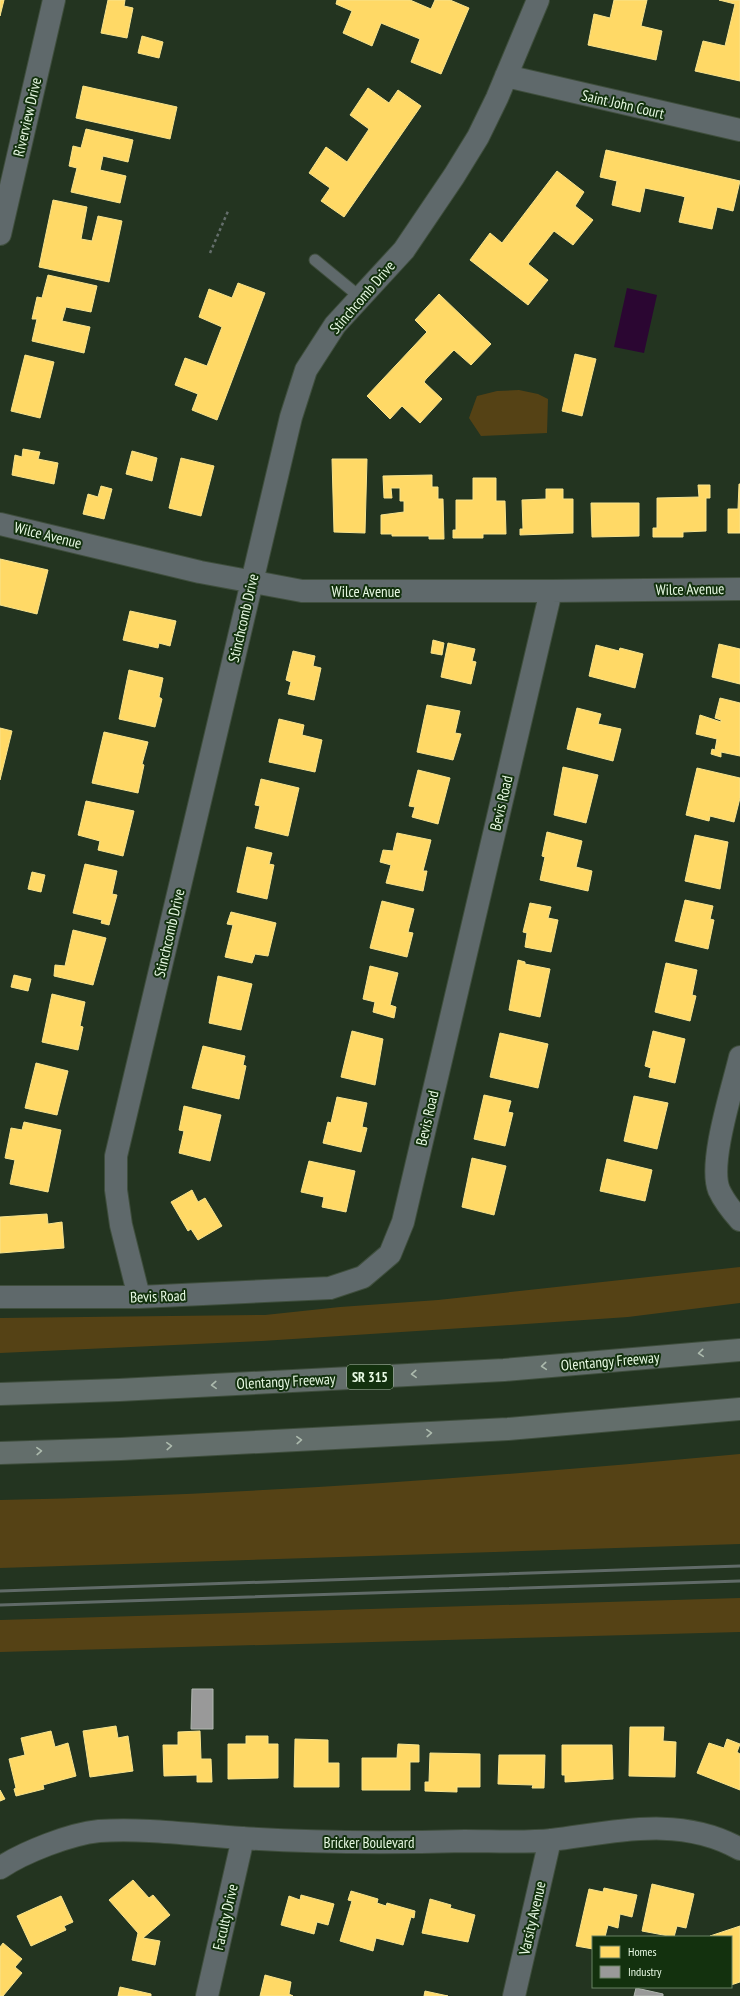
<svg xmlns="http://www.w3.org/2000/svg" width="740" height="1996" viewBox="0 0 740 1996" font-family="'PT Sans Narrow',sans-serif">
  <style>
    .green { fill: #554215 }
    .water { fill: #2b0632 }
    .homes { fill: #ffd966; stroke: #f8e38c }
    .industry { fill: #999; stroke: #b0b6af }
    .lines { fill: none; stroke-linecap: round; stroke-linejoin: round }
    .lane-casing { stroke: #3f4e3d; stroke-width: 13 }
    .street-casing { stroke: #3f4e3d; stroke-width: 24 }
    .highway-casing { stroke: #3f4e3d; stroke-width: 24 }
    .path { stroke: #646e6b; stroke-width: 2.5; stroke-dasharray: 3 3; stroke-linecap: butt }
    .lane { stroke: #5f696b; stroke-width: 11 }
    .street { stroke: #5f696b; stroke-width: 22 }
    .highway { stroke: #636e6b; stroke-width: 22 }
    .rail { stroke: #616b68; stroke-width: 3 }
    .oneway { stroke: #acbaad }
    .labels { text-anchor: middle; dominant-baseline: central; stroke-width: 4; stroke-linejoin: round; paint-order: stroke }
    .shield { fill: #13310e; stroke: #a7bda3; stroke-width: 1 }
    .shield-label { font-size: 14px; font-weight: bold; fill: #e7f9e3 }
    .street-label { font-size: 15px; fill: #e7f9e3; stroke: #13310e }
  </style>
  <rect width="100%" height="100%" fill="#233420"/>
  <path class="green" d="M519 390 538 394 548 399 547 433 481 436 469 418 477 396 497 391Z
    M740 1267V1303L628 1317 511 1325 262 1341 0 1353V1318L265 1315 340 1307 438 1300Z
    M740 1454V1544L0 1568V1500C247 1495 494 1477 740 1454Z
    M740 1598V1632L0 1652V1620Z"/>
  <path class="water" d="M627 288 657 295 644 353 614 347Z"/>
  <path class="homes" d="M0 0H4L0 16Z
    M108 0H125L124 6 133 8 127 38 101 33Z
    M337 0H410L431 9 435 0H450L469 8 441 74 411 62 420 39 381 23 372 46 343 33 352 11 336 4Z
    M614 0H647L641 26 662 31 656 60 588 45 594 14 610 18Z
    M719 0H740V81L695 71 703 41 725 46 735 4Z
    M142 36 163 42 159 58 138 53Z
    M83 86 177 107 170 139 76 118Z
    M368 88 389 103 398 90 421 106 344 217 321 201 330 188 309 173 326 147 347 162 369 129 350 115Z
    M86 129 133 140 128 162 103 156 100 170 126 176 120 203 71 192 77 168 69 166 73 146 81 148Z
    M606 150 740 181 733 211 717 207 712 229 679 222 685 197 682 196 645 188 640 212 612 205 617 181 600 177Z
    M557 171 584 192 575 206 593 220 573 245 554 231 528 264 548 280 528 305 470 260 490 233 502 243Z
    M53 200 87 207 81 239 92 241 98 216 122 221 109 282 39 267Z
    M48 275 97 286 91 312 66 307 62 321 90 327 84 353 32 341 37 319H32L37 297 42 298Z
    M238 283 265 293 217 420 192 410 198 394 175 385 185 358 207 366 222 327 199 317 209 289 232 298Z
    M439 294 491 344 471 365 454 350 426 379 424 382 442 399 420 423 402 406 390 419 367 396 427 332 415 320Z
    M575 354 596 359 582 416 562 411Z
    M25 355 54 362 40 418 11 411Z
    M23 449 40 452 38 459 58 463 54 484 12 475 15 455 22 457Z
    M132 451 157 458 152 481 126 474Z
    M181 458 214 466 201 516 169 508Z
    M332 459H367L365 533 334 532Z
    M432 475V487H438V499H443L444 539H429V536H392V534H381V515L404 512V501H400V488H391L392 498H384L383 476Z
    M473 478H496V501H505L506 534H483V538H453V530H456V500H473Z
    M739 484H740V533H728V509H738Z
    M698 485H710V498H706V531L683 532V537H653V528H657V498L699 497Z
    M101 486 112 489 104 519 83 514 88 494 98 497Z
    M546 489H563V499H573V533L520 535V529H523L522 500 546 499Z
    M591 503H639V536L592 537Z
    M0 559 48 570 37 614 0 605Z
    M130 611 176 621 170 646 159 643 158 648 123 640Z
    M433 640 444 643 442 655 431 653Z
    M448 643 475 649 472 661 476 662 471 684 441 677Z
    M719 644 740 649V684L712 677Z
    M596 645 619 651 620 648 643 654 635 688 589 676Z
    M293 651 315 656 313 666 321 668 314 700 288 694 291 682 286 680Z
    M129 670 163 678 159 697 162 699 155 727 119 719Z
    M720 698 740 703V756L721 752V757L711 754 712 749 715 750 717 739 696 734 700 715 721 722V720L715 718Z
    M427 705 460 711 455 733 461 734 453 760 417 752Z
    M577 708 601 714 598 724 621 729 613 761 567 749Z
    M279 719 304 725 302 735 322 740 315 772 269 762Z
    M0 728 12 731 0 780Z
    M104 732 148 742 142 764 144 765 138 793 92 783Z
    M563 767 598 775 586 823 554 815Z
    M697 768 740 778V798L734 822 710 816 709 821 686 815Z
    M418 770 450 778 438 824 412 817 415 807 409 806Z
    M261 779 299 788 288 836 255 828 260 806 255 805Z
    M86 801 134 811 123 856 98 850 100 841 78 835Z
    M547 832 582 841 576 867 592 871 588 891 540 880 545 857 542 856Z
    M397 833 431 840 423 871H427L423 891 386 883 391 865 380 862 383 850 393 851Z
    M695 835 728 842 720 889 685 881Z
    M247 847 272 853 269 864 274 865 267 899 237 892Z
    M85 864 117 871 112 894 117 895 109 925 101 923 102 920 73 913Z
    M32 872 45 875 41 892 28 889Z
    M685 900 713 906 710 919 714 920 708 949 675 941Z
    M382 901 414 909 408 932 413 933 407 957 370 948Z
    M530 903 551 907 548 918 558 920 551 952 525 947 527 933 523 932Z
    M231 912 276 923 268 956 255 954 252 963 225 957 233 925 227 924Z
    M73 930 106 938 93 985 54 976 55 965 65 966Z
    M518 960 525 962V964L550 969 540 1017 509 1010Z
    M666 963 697 970 692 995 696 996 690 1021 655 1012Z
    M370 966 398 973 390 1005 396 1007 394 1018 373 1012 375 1002 363 999Z
    M14 975 31 979 28 991 11 987Z
    M218 976 252 984 241 1030 209 1023Z
    M52 994 85 1002 80 1026 83 1027 78 1050 42 1042Z
    M352 1031 383 1039 375 1085 341 1077Z
    M653 1031 685 1039 675 1083 649 1077 651 1068 645 1066Z
    M500 1033 548 1044 538 1088 490 1077Z
    M203 1046 245 1056 243 1065 246 1066 239 1099 192 1088Z
    M36 1063 68 1071 57 1115 25 1108Z
    M484 1095 511 1101 508 1112 513 1113 505 1146 474 1139Z
    M634 1096 668 1103 657 1149 624 1141Z
    M337 1097 367 1103 362 1127 367 1128 361 1152 323 1143 328 1122 331 1123Z
    M184 1106 221 1115 210 1161 179 1153 184 1131 179 1130Z
    M24 1122 61 1130 48 1192 10 1184 15 1160 5 1158 11 1128 22 1130Z
    M472 1158 506 1166 494 1215 462 1207Z
    M607 1159 652 1170 645 1201 600 1191Z
    M309 1161 355 1171 346 1212 322 1207 324 1197 301 1192Z
    M192 1190 198 1202 205 1198 222 1226 198 1240 191 1229 188 1231 171 1202Z
    M47 1214 48 1224 62 1222 64 1248 0 1253V1217Z
    M116 1726 118 1738 128 1736 133 1771 90 1777 83 1731Z
    M630 1727H664L663 1741 676 1742 675 1777 629 1776Z
    M51 1731 55 1747 68 1743 76 1776 43 1785 44 1789 16 1796 14 1789 16 1788 9 1759 25 1755 21 1738Z
    M200 1731 201 1759H211L212 1782H197V1775L164 1776 163 1745H178V1732Z
    M246 1736H268V1744H278V1778L228 1779V1744H246Z
    M295 1739 328 1740V1763H339V1787H294Z
    M727 1739 740 1744 737 1752 740 1754V1790L697 1773 709 1743 724 1748Z
    M398 1744 419 1745V1762H410V1790H362V1758H397Z
    M562 1745H612L613 1779 565 1782V1775H562Z
    M430 1753 480 1754V1787H457V1792L425 1791V1782H429Z
    M499 1755H545L544 1788H532L533 1785 498 1784Z
    M0 1790 5 1799 0 1801Z
    M133 1880 149 1898 153 1895 170 1915 143 1938 160 1941 155 1965 132 1960 138 1933 109 1900Z
    M652 1884 694 1894 686 1928 677 1926 674 1937 642 1931Z
    M604 1888 637 1895 632 1917 620 1914 618 1928 608 1925 605 1937H593V1949L576 1946 589 1889 603 1892Z
    M351 1891 378 1899 377 1903 386 1906 387 1903 415 1911 414 1918 411 1917 403 1945 376 1938 373 1951 340 1941 352 1901 348 1900Z
    M301 1895 334 1904 328 1925 317 1922 314 1934 281 1925 289 1896 300 1900Z
    M61 1896 73 1922 64 1926 66 1930 31 1946 17 1916Z
    M430 1899 451 1905 450 1908 475 1915 468 1942 422 1933Z
    M740 1926V1982L731 1985V1937L710 1936Z
    M3 1943 22 1959 15 1967 22 1973 3 1996H0V1947Z
    M265 1975 291 1982 289 1994 293 1996H260Z
    M120 1987 151 1994V1996H118Z
    M425 1991 448 1996H424Z"/>
  <path class="industry" d="M192 1689H213V1729H191Z
    M636 1988 663 1994V1996H634Z"/>
  <g class="lines">
    <defs>
      <path id="lane" d="M315 260 360 297"/>
      <path id="street" d="M506 76 740 130
        M0 234 54 0
        M0 524 200 572 302 591H551L740 589
        M740 1057C733 1087 708 1163 719 1190 724 1201 732 1211 740 1220
        M0 1297H139L330 1288 363 1277 390 1254 403 1222 551 591
        M139 1297 121 1225 116 1190V1156L291 417 306 370 335 325 404 250 454 176 478 137 497 98 538 0
        M0 1868C24 1852 70 1834 99 1831 147 1828 194 1835 242 1838 316 1843 390 1843 465 1841 492 1841 526 1843 552 1840 616 1832 680 1815 740 1849
        M207 1996 243 1838
        M514 1996 550 1840"/>
      <path id="highway" d="M0 1394 119 1390 504 1370 740 1350
        M0 1453 121 1449 508 1429 740 1409"/>
    </defs>
    <use href="#lane" class="lane-casing"/>
    <use href="#street" class="street-casing"/>
    <use href="#highway" class="highway-casing"/>
    <path class="path" d="M210 253 228 211"/>
    <use href="#lane" class="lane"/>
    <use href="#street" class="street"/>
    <use href="#highway" class="highway"/>
    <path class="rail" d="M0 1591 740 1566
      M0 1605 740 1581"/>
  </g>
  <defs><path id="oneway-chevron" d="M-2-3.5L2.5 0L-2 3.5" fill="none" stroke-width="1.6" stroke-linecap="round" stroke-linejoin="round"/></defs>
  <g class="oneway">
    <use href="#oneway-chevron" transform="translate(701 1353) rotate(175)"/>
    <use href="#oneway-chevron" transform="translate(544 1366) rotate(175)"/>
    <use href="#oneway-chevron" transform="translate(414 1374) rotate(177)"/>
    <use href="#oneway-chevron" transform="translate(214 1385) rotate(177)"/>
    <use href="#oneway-chevron" transform="translate(429 1433) rotate(-3)"/>
    <use href="#oneway-chevron" transform="translate(299 1440) rotate(-3)"/>
    <use href="#oneway-chevron" transform="translate(169 1446) rotate(-3)"/>
    <use href="#oneway-chevron" transform="translate(39 1451) rotate(-2)"/>
  </g>
  <g class="labels">
    <rect class="shield" x="347" y="1365" width="46" height="24" rx="3"/>
    <g class="shield-label">
      <text x="370" y="1377">SR 315</text>
    </g>
    <g class="street-label">
      <text transform="translate(623 104) rotate(13)">Saint John Court</text>
      <text transform="translate(27 117) rotate(-77)">Riverview Drive</text>
      <text transform="translate(362 297) rotate(-49)">Stinchcomb Drive</text>
      <text transform="translate(48 535) rotate(14)">Wilce Avenue</text>
      <text transform="translate(690 589) rotate(-1)">Wilce Avenue</text>
      <text x="366" y="591">Wilce Avenue</text>
      <text transform="translate(243 618) rotate(-77)">Stinchcomb Drive</text>
      <text transform="translate(501 803) rotate(-77)">Bevis Road</text>
      <text transform="translate(169 933) rotate(-77)">Stinchcomb Drive</text>
      <text transform="translate(427 1118) rotate(-77)">Bevis Road</text>
      <text transform="translate(158 1296) rotate(-2)">Bevis Road</text>
      <text transform="translate(610 1361) rotate(-5)">Olentangy Freeway</text>
      <text transform="translate(286 1381) rotate(-3)">Olentangy Freeway</text>
      <text x="369" y="1842">Bricker Boulevard</text>
      <text transform="translate(225 1917) rotate(-77)">Faculty Drive</text>
      <text transform="translate(532 1918) rotate(-77)">Varsity Avenue</text>
    </g>
  </g>
  <rect x="592" y="1936" width="140" height="52" fill="#13310e" stroke="#688163"/>
  <rect x="600" y="1946" width="20" height="12" fill="#ffd966" stroke="#688163"/>
  <text x="628" y="1956" font-size="12" fill="#e7f9e3">Homes</text>
  <rect x="600" y="1966" width="20" height="12" fill="#999999" stroke="#688163"/>
  <text x="628" y="1976" font-size="12" fill="#e7f9e3">Industry</text>
</svg>
